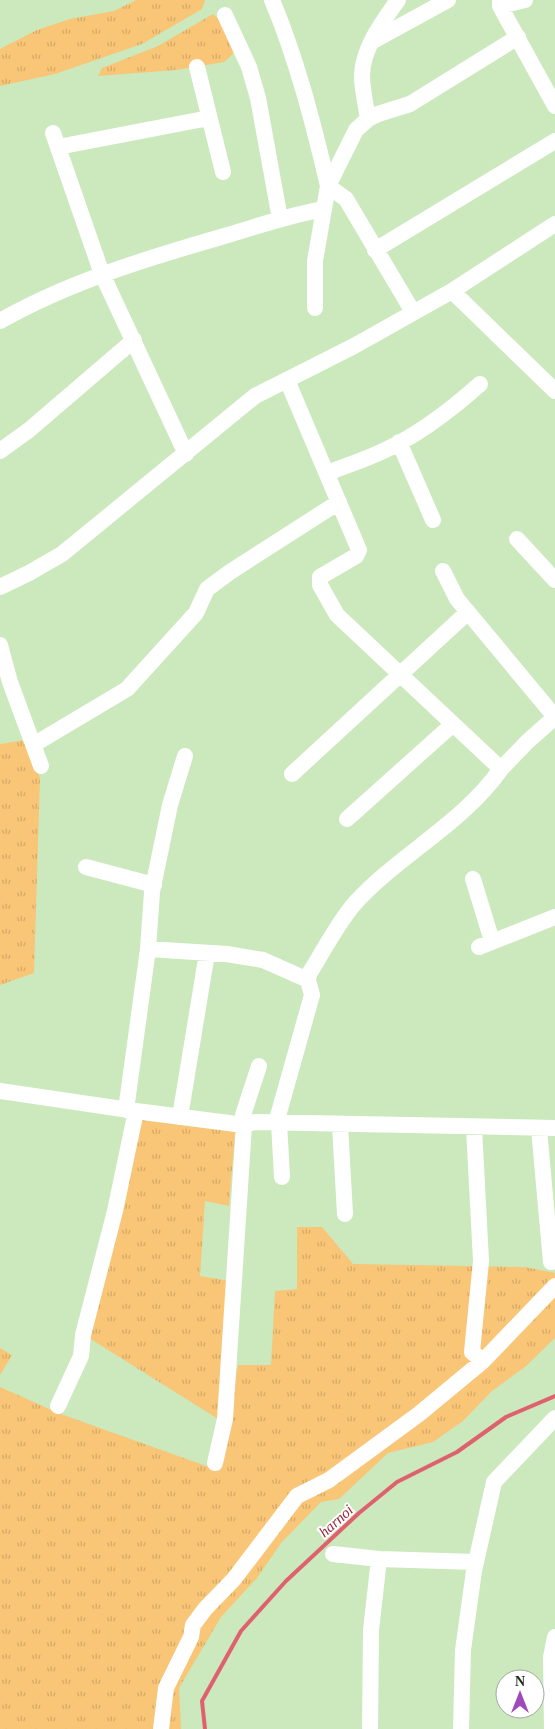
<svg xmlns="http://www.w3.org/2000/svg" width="555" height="1729" viewBox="0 0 555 1729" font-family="Georgia,serif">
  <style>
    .grass { fill: url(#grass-tufts) }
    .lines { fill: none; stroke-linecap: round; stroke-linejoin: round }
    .stream { stroke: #df616e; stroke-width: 4 }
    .minor { stroke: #fff; stroke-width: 16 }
    .labels { text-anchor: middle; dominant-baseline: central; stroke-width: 4; stroke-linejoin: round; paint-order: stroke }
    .water-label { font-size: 15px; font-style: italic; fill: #972438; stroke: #fff }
  </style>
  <defs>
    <pattern id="grass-tufts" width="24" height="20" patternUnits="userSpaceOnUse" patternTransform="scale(1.25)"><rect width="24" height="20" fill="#f9c577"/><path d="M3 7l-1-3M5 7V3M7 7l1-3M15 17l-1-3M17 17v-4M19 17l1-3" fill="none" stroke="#d5a966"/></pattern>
  </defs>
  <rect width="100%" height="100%" fill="#cbe9bd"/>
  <path class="grass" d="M136 0H205L202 9 142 44 55 74 0 86V49L37 30 70 19 114 11Z
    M213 14 220 20 236 45 233 54 224 62 176 70 98 76 102 68 158 46Z
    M25 740 40 778 34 973 0 985V744Z
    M141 1120 235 1132 229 1206 205 1201 200 1276 230 1281 218 1419 89 1338Z
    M297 1227H322L353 1264 525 1267 555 1273V1338L525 1367 492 1391 463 1421 433 1442 388 1453 339 1499 321 1502 281 1543 257 1578 221 1617 179 1688 181 1729H0V1387L58 1413 220 1471 238 1365H271L275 1291 297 1289Z
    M0 1348 12 1355 0 1375Z"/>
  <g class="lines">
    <path class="stream" d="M205 1729 202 1701 241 1631 286 1581 359 1513 397 1482 457 1452 506 1417 555 1396"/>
    <path class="minor" d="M272 0C297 60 313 122 328 186L346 199 413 312
      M500 0V6L555 106
      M500 6 525 0
      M225 15 249 67 258 98 280 219
      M373 41 448 0
      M197 67 223 172
      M368 119C366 105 362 90 362 76 362 49 383 21 398 0
      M53 133 102 274 186 454
      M58 147 209 118
      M375 250 555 141
      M452 291 555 391
      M315 308V261L328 186 356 130 368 119 378 114 410 104 518 37
      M0 321C69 282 145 259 221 237 255 227 289 215 324 209
      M287 380 359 550 356 556 320 577V585L337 615 501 769 527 742 555 717
      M399 442 433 520
      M0 451 29 430 134 340
      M327 473C345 466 364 460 381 452 417 436 451 410 480 384
      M517 539 555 580
      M443 571 457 599 555 717
      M0 587 29 573 62 554 255 396 354 346 452 291 555 224
      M0 645 10 682 41 766
      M33 745 127 689 196 613 207 589 230 572 339 502
      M292 774 468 612
      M347 819 453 724
      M86 867 154 885
      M473 879 492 941
      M479 947 555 917
      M148 949 227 954 263 960 308 980
      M0 1091 136 1111
      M126 1110 148 949 152 892 170 805 185 756
      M180 1117 207 953
      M276 1123 312 995 308 980 309 974C324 950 337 924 355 903 400 854 462 824 501 769
      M279 1123 282 1177
      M340 1125 345 1214
      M474 1128 481 1261 472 1352 483 1361
      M539 1129 551 1262
      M58 1406 81 1356 83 1335 115 1211 136 1111 244 1125 243 1115 259 1066
      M215 1463 225 1419 244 1125 255 1122 555 1128
      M333 1554 379 1559
      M161 1729 166 1688 191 1637 193 1625 205 1609 234 1579 297 1496 329 1480 419 1414 483 1361 555 1286
      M370 1729 371 1630 379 1559 476 1562
      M461 1729 463 1650 474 1571 494 1482 555 1418
      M552 1729 551 1657 555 1637"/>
  </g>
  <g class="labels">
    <g class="water-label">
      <text transform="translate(336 1521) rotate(-42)">harnoi</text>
    </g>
  </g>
  <g transform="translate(520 1694)"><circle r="24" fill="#ffffff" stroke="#a4a8a2"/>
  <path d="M0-4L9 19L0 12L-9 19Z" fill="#9d4bba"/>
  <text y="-8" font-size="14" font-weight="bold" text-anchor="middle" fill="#1b2616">N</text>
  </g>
</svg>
